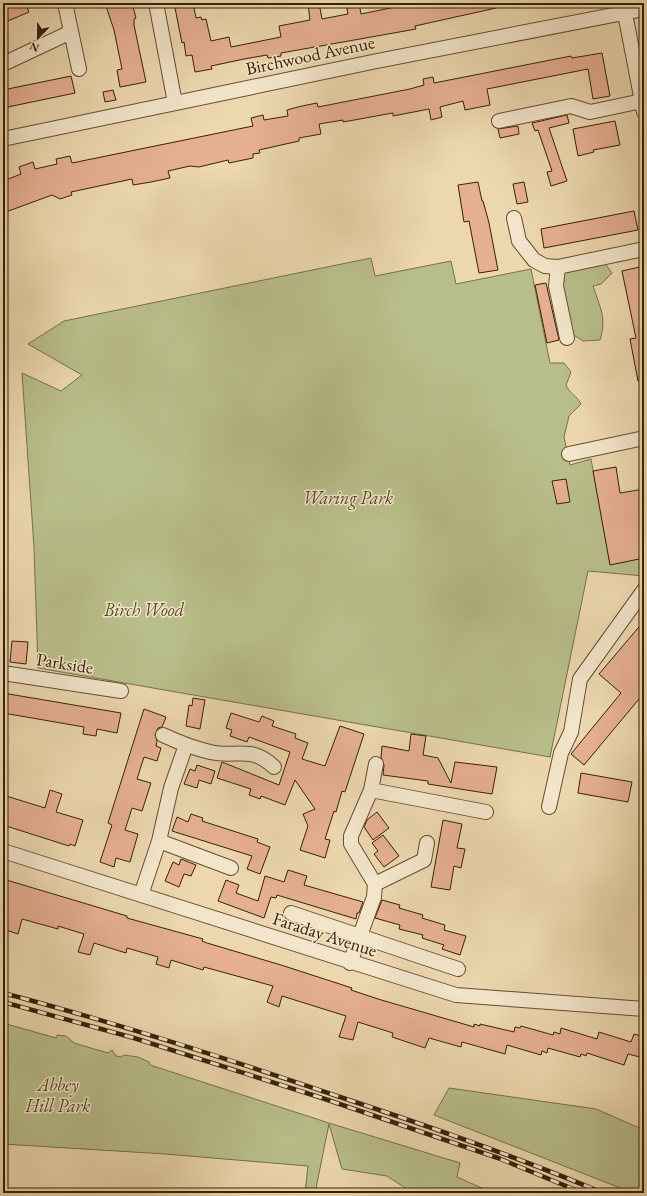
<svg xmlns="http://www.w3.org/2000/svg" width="647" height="1196" viewBox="0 0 647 1196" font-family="'EB Garamond',serif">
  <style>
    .green { fill: #b8be8b; stroke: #786f49 }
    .building { fill: #e6af94; stroke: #372007 }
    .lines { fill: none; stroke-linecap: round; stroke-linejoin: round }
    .minor-casing { stroke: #644e31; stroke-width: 16 }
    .minor { stroke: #f3e5cb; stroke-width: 14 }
    .rail-casing { stroke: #372007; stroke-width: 4.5 }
    .rail { stroke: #f3e5cb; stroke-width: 3; stroke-dasharray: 9; stroke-linecap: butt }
    .labels { text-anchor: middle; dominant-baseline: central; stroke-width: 3; stroke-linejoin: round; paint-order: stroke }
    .street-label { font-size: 18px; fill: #372007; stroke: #f3e5cb }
    .park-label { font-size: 18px; font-style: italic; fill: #574828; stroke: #f3e5cb }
  </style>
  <rect width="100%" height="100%" fill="#ecd7af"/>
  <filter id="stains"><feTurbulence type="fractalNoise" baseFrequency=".005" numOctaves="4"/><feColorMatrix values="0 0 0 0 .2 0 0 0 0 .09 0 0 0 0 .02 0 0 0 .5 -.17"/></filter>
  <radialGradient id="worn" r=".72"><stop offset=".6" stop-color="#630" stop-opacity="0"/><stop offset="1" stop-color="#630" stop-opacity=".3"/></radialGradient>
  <path class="green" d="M371 258 375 276 451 261 456 284 531 269 550 363H564L571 372 566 385C570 394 577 396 581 404L569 416 564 437 570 465 591 459 610 564 644 558V576L588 571 550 757 38 668 34 547 22 373 61 391 82 375 28 344 64 321Z
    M604 262 612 273 601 284 593 286C600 308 607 317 600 340L583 341 572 334 560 279 565 270Z
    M3 1023 56 1038 57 1035 66 1036 74 1043 108 1053 112 1050 116 1056 121 1057 124 1055 138 1057 149 1062 150 1065 329 1123 460 1163 457 1177 493 1193H413L387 1176 342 1169 329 1124 315 1193H305L308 1166 165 1154 3 1144Z
    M449 1088 596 1109 644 1130V1193H633L434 1115Z"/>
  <path class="building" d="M3 3H25L29 12 3 23Z
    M105 3H132L136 18 134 19V25L146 82 120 87 117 70 122 69 114 30Z
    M174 3H193L196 18 201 17 202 20 206 19 211 41 229 37 231 47 281 37 279 26 310 20 308 4 319 3 322 19 348 14 346 3H359L361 14 415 3H495L496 8 415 26 416 29 281 53V56L268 58 267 55 244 59 211 66 212 69 195 72 192 55 186 56 184 42 182 43Z
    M602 53 610 96 593 99 588 69 487 89 490 105 465 110 463 101 440 107 442 117 431 120 429 109 393 116V113L343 122V120L319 124 321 134 299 138V141L259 150 260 153 253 154V158L229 163 228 160 199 167 190 166 168 171 170 178 151 182 133 185 132 179 71 192 72 195 60 199 52 195 3 213V181L21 174 19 167 33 162 35 169 57 164 56 159 70 156 72 163 253 126 251 118 263 115 264 120 288 116 287 110 302 106 317 103 318 107 410 89 424 85 423 79 433 77 434 83 571 56 572 58Z
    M71 76 75 93 3 108V90Z
    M113 90 116 100 105 102 103 92Z
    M567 115 569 123 549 128 567 181 551 186 547 172 552 171 538 130 535 131 532 123Z
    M615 121 620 145 593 150 594 152 578 156 573 129Z
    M518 126 519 134 500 138 498 129Z
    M478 182 482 201H483L489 223 498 270 479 273 469 221 464 222 458 185Z
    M524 182 528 202 517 204 513 184Z
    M634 211 638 230 544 248 541 229Z
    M644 266V381H638L630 339 636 338 622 271Z
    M546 283 559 340 547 343 535 285Z
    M616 467 620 493 644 489V528L641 529 644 558 610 565 593 471Z
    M566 479 570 502 557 504 552 481Z
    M644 621V664L639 669 644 674V693L584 765 571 754 621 693 599 674Z
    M12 641 28 642 26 664 10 662Z
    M3 693 121 713 117 733 97 729 96 736 83 734 84 727 3 713Z
    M193 698 205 700 200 729 186 726 189 705 192 706Z
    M144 709 166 717 162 727 158 728 155 735 157 741 156 746 161 748 157 761 144 757 137 779 151 783 142 811 132 808 125 830 138 834 130 862 116 858 114 867 100 862 112 825 108 823Z
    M231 713 259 722 262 716 274 721 272 726 296 734 295 738 308 743 302 759 325 766 340 726 364 734 345 792 342 791 336 812 334 811 325 839 330 840 325 858 300 850 308 826 303 814 315 809 295 780 285 805 261 796 260 799 249 795 251 789 217 778 222 762 279 785 290 752 249 737 247 742 230 736 232 730 226 728Z
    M411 734 426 736 423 755 438 758 451 783 455 762 497 767 492 794 428 784V781L383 775 384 765 381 757 382 746 409 751Z
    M197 765 215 771 211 784 199 780 197 788 184 784 190 769 195 771Z
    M581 773 632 782 628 802 578 793Z
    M50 790 62 794 56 812 83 820 75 846 70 844 69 846 3 825V795L45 808Z
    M377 812 389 828 373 840 364 827 367 820Z
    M191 814 203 818 202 821 258 839 257 842 270 847 260 874 247 869 252 856 172 831 177 817 188 822Z
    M443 820 462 824 457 848 465 849 461 868 454 866 450 890 431 887Z
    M383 835 399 856 384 867 374 854 378 851 372 843Z
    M181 859 196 865 191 876 184 874 179 887 165 881 173 862 179 865Z
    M288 870 307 876 304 885 363 902 359 913H357L356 919 277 895 276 898 271 897 264 918 218 901 226 880 239 885 236 893 258 901 265 876 284 882Z
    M3 879 127 916V918L203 939 202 941 207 943 281 965 352 988 351 990 378 999 474 1027V1024L480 1026V1024L514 1032 515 1027 520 1028 521 1026 553 1035 554 1032 560 1034 561 1028 597 1039 599 1032 631 1042 634 1034 644 1037V1058L628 1054 624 1065 587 1053 586 1056 581 1054 580 1057 548 1048 547 1053 542 1051 541 1055 507 1045 505 1054 462 1042 461 1047 429 1038 425 1048 392 1037 393 1033 358 1022 353 1040 339 1037 346 1016 282 996 279 1007 267 1002 273 986 204 967 203 970 171 960 169 968 156 964 158 957 127 948 126 953 94 943 90 955 78 952 84 934 58 926V929L22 919 18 934 3 929Z
    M382 900 400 905 399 908 423 915 422 918 445 925 444 930 466 936 460 955 442 949 444 945 422 938 423 935 399 929 400 925 375 918Z"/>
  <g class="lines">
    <defs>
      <path id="minor" d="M65 3 79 69
        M156 3 175 103
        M623 3 644 112
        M3 64 71 32
        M499 121 571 106 590 112 642 101
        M3 139 377 61 644 9
        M514 218 519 241 534 260 545 266 558 267 644 249
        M558 267 556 286 567 338
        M569 454 644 438
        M3 673 121 691
        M163 735C178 742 193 748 210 752 237 758 251 745 274 767
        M371 790 376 764
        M549 807 561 753 571 732 580 679 644 590
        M159 841 231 868
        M3 851 456 995 644 1009
        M375 884 424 860 427 843
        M141 895 159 841 171 788 186 745
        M291 913 458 969
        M350 963 374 897 375 884 351 844V836L371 790 486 812"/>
    </defs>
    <use href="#minor" class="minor-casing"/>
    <use href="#minor" class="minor"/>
    <defs>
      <path id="rail" d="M3 993C118 1023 231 1060 343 1098 431 1127 518 1157 603 1193
        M3 1002 134 1038 322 1098 498 1158 583 1193"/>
    </defs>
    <use href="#rail" class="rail-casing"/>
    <use href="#rail" class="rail"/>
  </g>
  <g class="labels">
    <g class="street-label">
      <text transform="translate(310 55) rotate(-12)">Birchwood Avenue</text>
      <text transform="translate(65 663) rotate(9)">Parkside</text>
      <text transform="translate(325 934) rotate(18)">Faraday Avenue</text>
    </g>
    <g class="park-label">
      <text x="348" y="497">Waring Park</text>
      <text x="144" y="609">Birch Wood</text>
      <text x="58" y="1084">Abbey<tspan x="58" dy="21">Hill Park</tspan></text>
    </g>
  </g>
  <rect width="647" height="1196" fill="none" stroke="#ecd7af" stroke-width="16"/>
  <rect x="4" y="4" width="639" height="1188" fill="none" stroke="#372007" stroke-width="2"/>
  <rect x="8" y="8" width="631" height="1180" fill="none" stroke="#372007"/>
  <g transform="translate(38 38) rotate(202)" stroke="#f3e5cb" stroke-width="3" paint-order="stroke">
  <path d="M0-3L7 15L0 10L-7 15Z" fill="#372007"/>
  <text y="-6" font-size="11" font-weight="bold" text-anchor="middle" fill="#372007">N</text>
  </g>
  <rect width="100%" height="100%" filter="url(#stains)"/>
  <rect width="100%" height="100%" fill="url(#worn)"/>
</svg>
